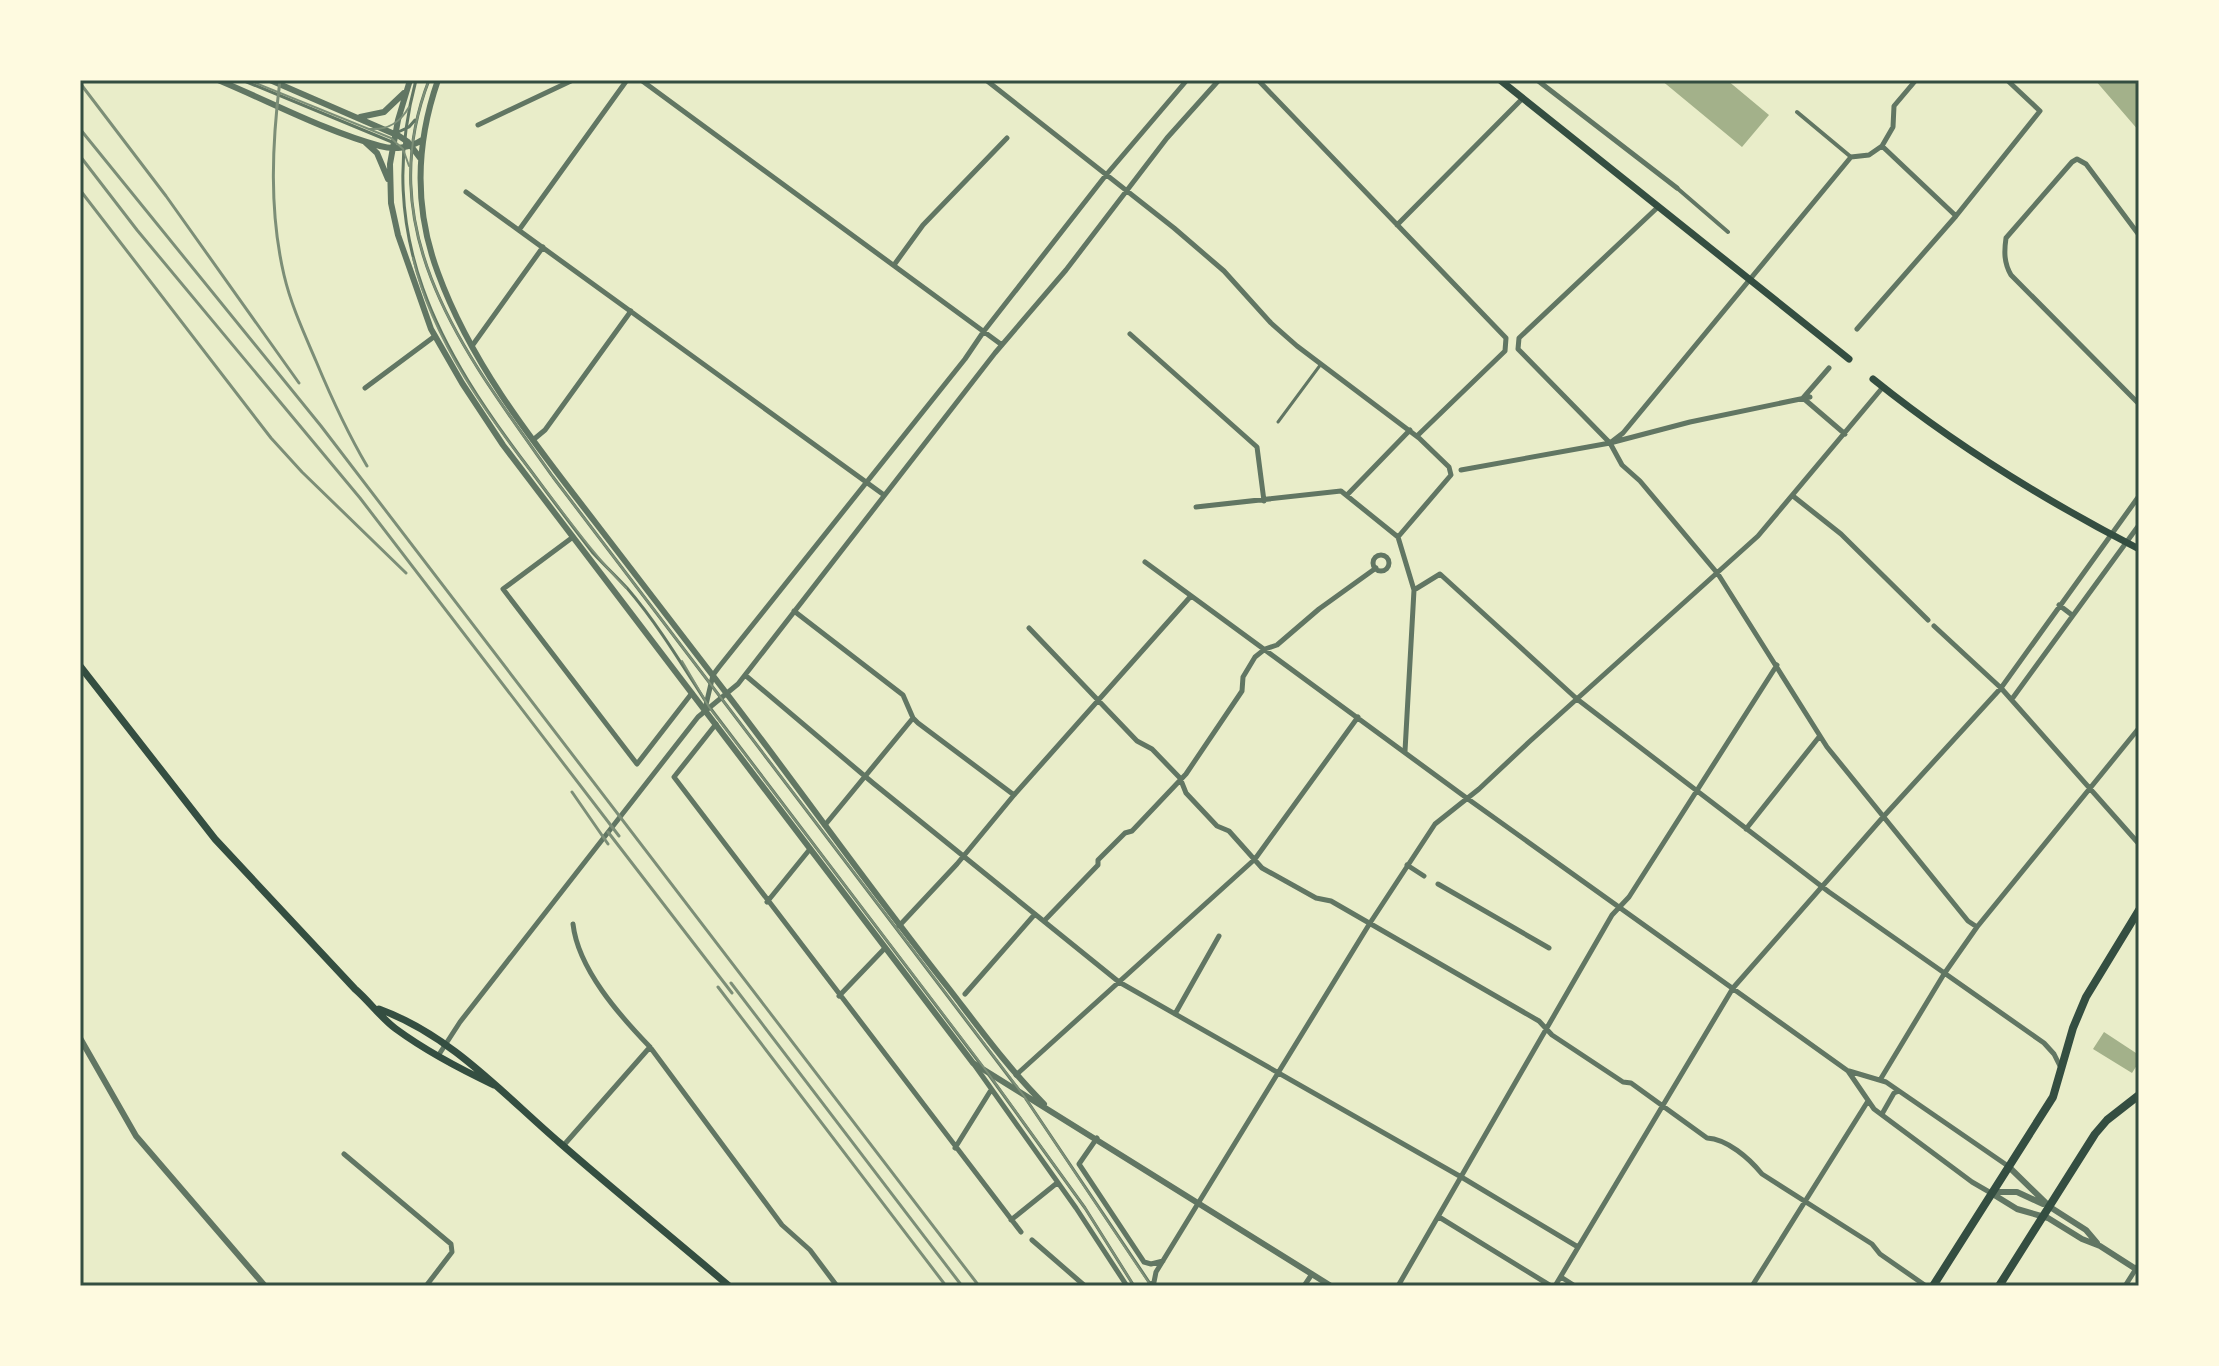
<svg xmlns="http://www.w3.org/2000/svg" width="2219" height="1366" viewBox="0 0 2219 1366" font-family="'Sofia Sans Condensed',sans-serif">
  <style>
    .water { fill: #a3b18a }
    .lines { fill: none; stroke-linecap: round; stroke-linejoin: round }
    .service { stroke: #617663; stroke-width: 3 }
    .pedestrian { stroke: #617663; stroke-width: 4 }
    .minor { stroke: #617663; stroke-width: 5 }
    .tertiary { stroke: #617663; stroke-width: 6 }
    .secondary { stroke: #344e41; stroke-width: 7 }
    .primary { stroke: #344e41; stroke-width: 8 }
    .tram { stroke: #7c8e77; stroke-width: 2 }
    .rail { stroke: #7c8e77; stroke-width: 3 }
    .neatline { fill: none; stroke: #344e41; stroke-width: 3 }
  </style>
  <rect width="100%" height="100%" fill="#e9edc9"/>
  <path class="water" d="M1661 80H1727L1769 115 1742 147Z
    M2095 80H2139V131Z
    M2104 1032 2139 1055V1062L2132 1073 2093 1049Z"/>
  <g class="lines">
    <path class="service" d="M242 80 392 142
      M416 80C374 237 438 349 531 471 551 498 572 526 593 553 604 565 616 576 627 588 657 623 681 663 706 702
      M429 80C369 235 468 357 553 477L1019 1090
      M396 133 409 127 415 120
      M1278 422 1321 364
      M711 709 982 1066
      M989 1075 1085 1208 1134 1286
      M1026 1099 1149 1282"/>
    <path class="pedestrian" d="M1797 112 1851 157
      M1677 188 1728 232"/>
    <path class="minor" d="M641 80 1002 345
      M986 80 1174 228 1224 271 1271 323 1297 346 1419 438 1449 467 1451 475 1398 537
      M1258 80 1506 338 1505 351 1417 436
      M1537 80 1677 188
      M478 125 573 80
      M1882 146 1956 216
      M466 192 884 495
      M1658 207 1519 338 1518 349 1610 443 1622 465 1640 481 1718 574 1827 747 1968 921 1977 927
      M1397 225 1523 98
      M519 230 627 80
      M2139 235 2086 164 2077 159 2072 162 2006 238C2004 252 2004 263 2011 275L2139 404
      M894 265 923 225 1007 138
      M1857 329 1956 216 2040 111 2007 80
      M1130 334 1257 447 1264 501
      M472 346 543 247
      M1829 368 1803 398 1845 434
      M365 388 435 336
      M533 440 545 430 631 311
      M1610 443 1623 433 1851 157 1869 155 1882 146 1893 127 1894 106 1916 80
      M1461 470 1610 443 1690 422 1810 397
      M1347 495 1410 430
      M1793 496 1841 534 1928 620
      M1196 507 1341 491 1398 537
      M573 537 503 589 637 764 692 693
      M1398 537 1414 590 1405 751
      M1373 563a8 8 0 1 1 16 0a8 8 0 1 1-16 0Z
      M1145 562 1468 799 1848 1071 1874 1109 1972 1182 1991 1193
      M1414 590 1440 574 1577 699 1829 892 2044 1043 2054 1054 2061 1068
      M2059 605 2072 615
      M794 611 903 695 913 718 918 723 1014 795
      M1934 626 2001 688 2139 844
      M1029 628 1137 741 1152 749 1180 778 1186 793 1217 826 1229 831 1262 868 1316 898 1331 901 1539 1021 1552 1035 1623 1082 1631 1083 1707 1138C1727 1139 1749 1158 1762 1174L1872 1244 1880 1254 1926 1286
      M745 675 873 783 1119 982 1463 1178 1578 1247
      M2012 699 2139 525
      M705 709 713 675 719 667 965 359 984 331 1106 175 1187 80
      M716 724 674 777 1021 1232
      M825 825 913 718
      M1746 829 1819 737
      M1407 865 1424 876
      M1438 884 1549 948
      M767 902 810 849
      M1044 921 1098 865V860L1125 833 1132 831 1186 774 1242 691 1243 677 1255 657 1265 649 1277 645 1319 609 1376 568
      M573 924C578 969 620 1016 650 1047L782 1225 810 1250 837 1286
      M899 926 957 864 1014 795 1191 596
      M965 994 1035 914
      M839 996 885 948
      M1175 1014 1219 936
      M438 1056 460 1022 698 717 738 684 995 353 1066 270 1167 138 1219 80
      M973 1063 1076 1208 1127 1286
      M1849 1071 1886 1082 2008 1166
      M1016 1075 1255 859 1358 717
      M1880 1080 1944 974 1977 927 2139 728
      M1882 1114 1894 1093 1899 1091
      M1097 1138 1079 1164 1144 1262 1151 1264 1163 1261
      M563 1146 650 1047
      M955 1148 991 1090
      M344 1154 451 1244 452 1252 426 1286
      M1439 1217 1551 1286
      M1011 1220 1057 1183
      M1032 1240 1085 1286
      M1561 1277 1575 1286
      M1147 1286 1154 1282 1156 1272 1370 923 1435 824 1479 789 1529 742 1758 536 1883 387
      M1304 1286 1312 1274
      M1398 1286 1612 915 1629 897 1777 665
      M1555 1286 1733 988 1884 816 2001 688 2139 496
      M1752 1286 1868 1101
      M2125 1286 2139 1264"/>
    <path class="tertiary" d="M218 80C271 102 325 131 380 146 394 150 410 148 422 140
      M270 80 399 136 408 142 420 158
      M410 80 398 120 390 164 391 203 398 235 431 329 462 383 503 445 973 1063 1331 1286
      M438 80C416 143 414 209 438 273 472 366 535 444 595 522 639 579 683 637 727 694 802 792 873 893 950 990 980 1029 1009 1069 1044 1104
      M360 117 384 112 404 93
      M365 142 377 153 388 179
      M80 1038 136 1136 265 1286
      M2008 1166 2050 1207 2086 1230 2097 1243
      M1993 1192H2017L2043 1204
      M1991 1193 2017 1209 2048 1218 2082 1239 2100 1246 2139 1271"/>
    <path class="secondary" d="M1500 80 1849 359
      M1873 379C1956 446 2044 500 2139 549
      M80 666 215 839 355 989C369 1001 382 1019 396 1029 426 1051 460 1069 494 1085
      M379 1009C451 1035 503 1094 560 1143 616 1192 673 1238 729 1286"/>
    <path class="primary" d="M1933 1286 2053 1097 2073 1028 2086 997 2139 910
      M1999 1286 2095 1134 2107 1120 2139 1095"/>
    <path class="tram" d="M248 80 391 138 403 149 409 166
      M429 80C369 235 468 357 553 477L1024 1096 1151 1286
      M370 129C388 130 400 123 409 107
      M413 258C433 343 488 415 540 483 568 519 594 555 626 588
      M682 661 709 707 988 1073 1085 1208 1134 1286"/>
    <path class="rail" d="M280 80C272 144 269 211 284 275 291 305 304 333 316 361 331 397 347 432 367 466
      M80 83 166 196 299 383
      M80 129 321 426 979 1286
      M80 156 137 230 360 498 619 836
      M80 190 271 438 302 472 406 573
      M572 792 608 844
      M608 832 732 993
      M731 983 962 1286
      M718 987 946 1286"/>
  </g>
  <rect width="2219" height="1366" fill="none" stroke="#fefae0" stroke-width="164"/>
  <rect x="82" y="82" width="2055" height="1202" class="neatline"/>
</svg>
